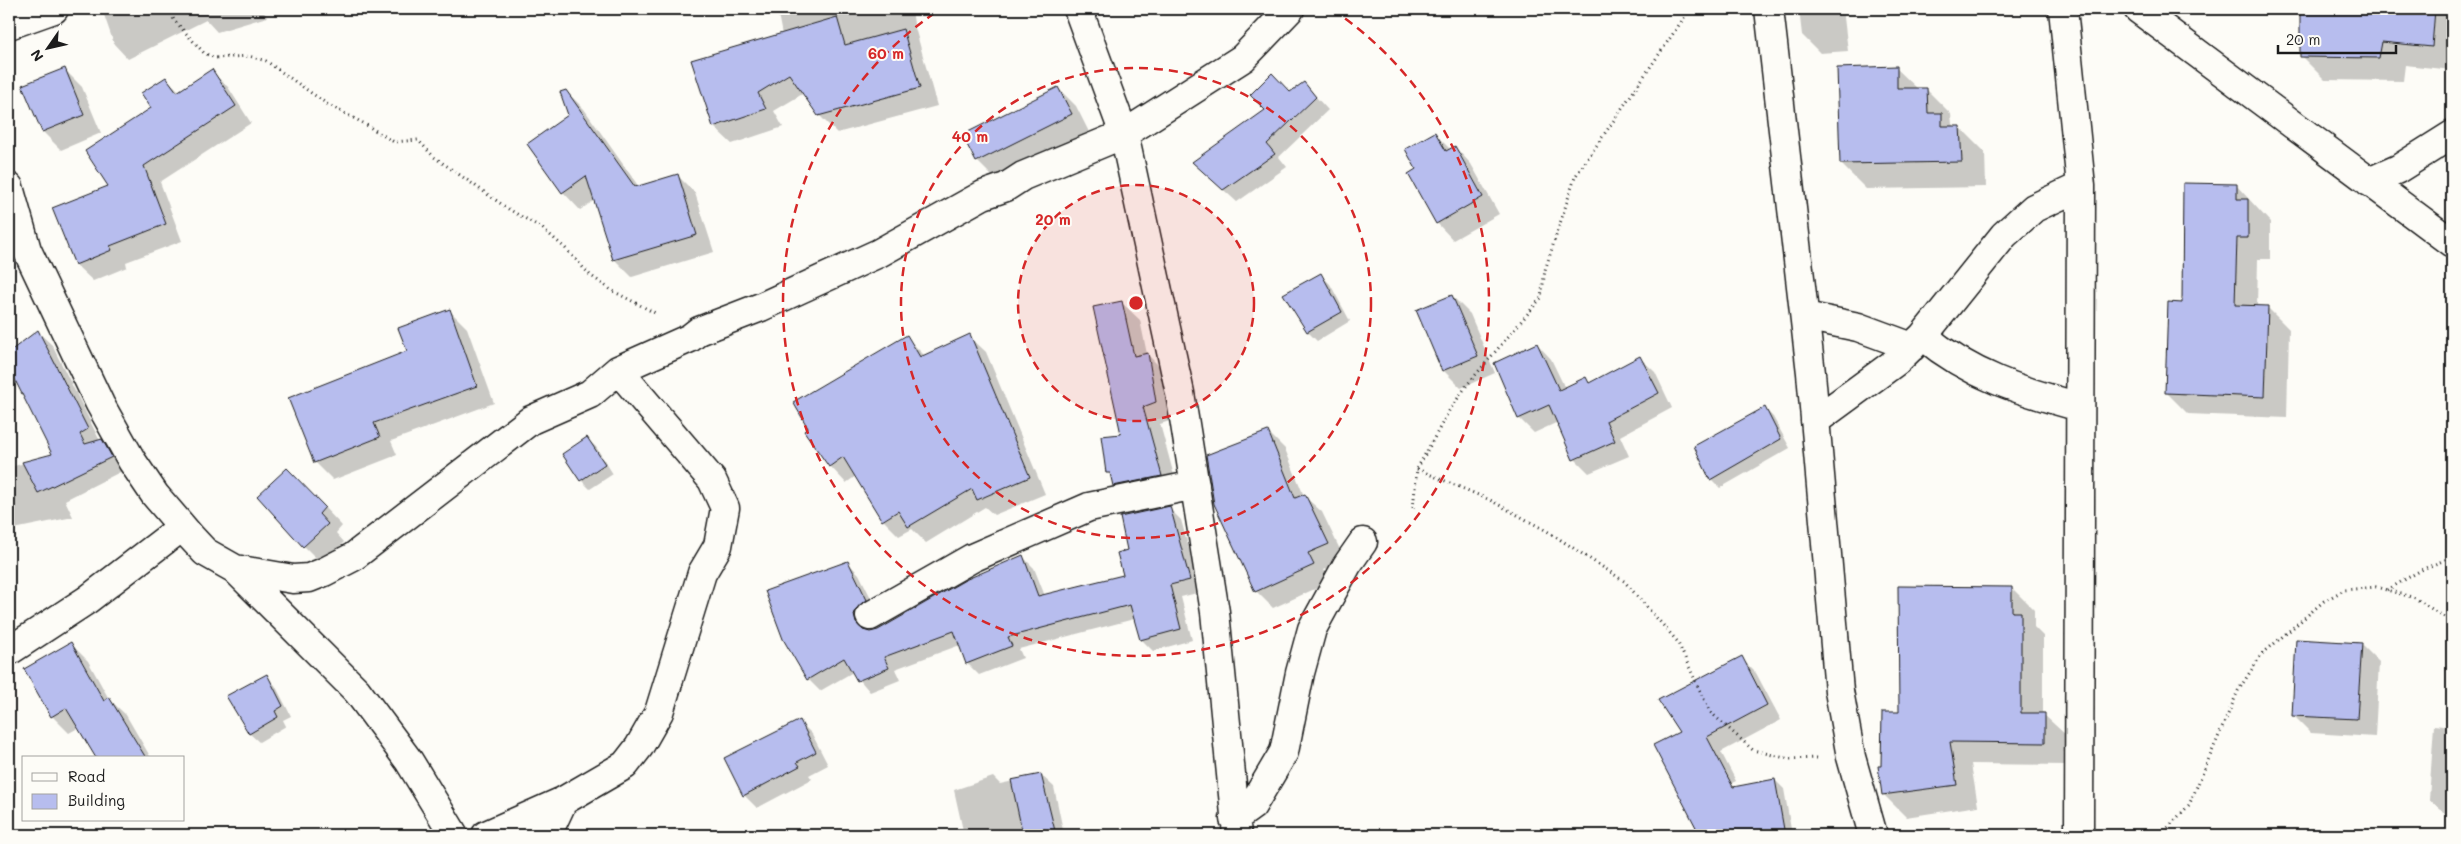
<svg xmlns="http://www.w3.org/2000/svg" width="2461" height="844" viewBox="0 0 2461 844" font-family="Mali,sans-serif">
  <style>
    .shadow { fill: #0003 }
    .building { fill: #b7bdee; stroke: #1c1c1c }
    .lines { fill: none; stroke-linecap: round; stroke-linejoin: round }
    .street-casing { stroke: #1c1c1c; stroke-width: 31 }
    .path { stroke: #1c1c1c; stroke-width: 3; stroke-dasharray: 1 4; stroke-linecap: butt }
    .street { stroke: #fdfcf7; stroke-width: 28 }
    .ring { fill: none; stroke: #d62828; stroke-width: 2.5; stroke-dasharray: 9 6 }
    .centre { fill: #d62828; stroke: #fdfcf7; stroke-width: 2.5 }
    .ring-label { font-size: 15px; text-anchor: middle; font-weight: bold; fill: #d62828; stroke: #fdfcf7; stroke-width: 4; stroke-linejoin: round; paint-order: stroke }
  </style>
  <rect width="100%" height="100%" fill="#fdfcf7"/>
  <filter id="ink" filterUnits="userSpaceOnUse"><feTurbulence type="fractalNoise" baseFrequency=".02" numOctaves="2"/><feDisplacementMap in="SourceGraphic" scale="10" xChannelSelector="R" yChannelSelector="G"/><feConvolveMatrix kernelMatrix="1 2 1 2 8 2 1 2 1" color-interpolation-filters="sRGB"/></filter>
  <g filter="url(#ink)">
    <path class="shadow" d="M102 9H262L267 17 217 32 206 20 128 59 114 44Z
      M777 9H912L914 24 937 106 837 133 819 115 804 93 774 111 783 127 732 144 714 127 692 61 782 35Z
      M1799 9H1843L1848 51 1820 53 1802 35Z
      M2301 9H2452V70L2405 65 2403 81 2325 80 2301 56Z
      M1896 68 1918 89H1926L1951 114 1952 124 1955 127H1960L1985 152 1986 187 1866 189 1841 164Z
      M64 69 82 87 101 133 61 150 43 132 24 85Z
      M211 71 228 87 251 123 160 182 182 241 126 262 127 267 93 281 76 265 54 208 110 187 153 109 166 78 179 91Z
      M1304 84 1328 110 1279 157 1287 167 1237 202 1207 175 1267 110Z
      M1058 88 1076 106 1089 132 995 179 977 161Z
      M566 91 584 109 639 187 677 175 695 193 714 252 632 277 614 259 595 200 580 210 563 192 569 116Z
      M1435 134 1451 150 1455 147 1471 164 1499 214 1453 240 1437 223 1418 170Z
      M2236 185 2270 222V259H2258L2257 307H2267L2289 329 2287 418 2188 414 2166 392 2183 304Z
      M1321 275 1330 284 1350 321 1317 341 1308 332 1284 295Z
      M1452 296 1470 314 1495 373 1461 388 1443 370Z
      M1122 303 1140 320 1147 354 1165 372 1173 420 1160 424 1179 494 1132 503 1114 485 1113 478 1108 472 1122 435Z
      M449 310 467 328 494 403 391 441 397 455 333 480 315 462 408 352Z
      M38 332 52 345 100 441 115 454 124 470 65 500 73 517 9 530V473H12L11 467 54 454 9 365V353Z
      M969 336 986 352 1045 494 994 515 985 507 926 543 912 529 899 536 883 520 856 476 846 483 830 466 906 337 925 356Z
      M1537 344 1551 359 1565 388 1586 379 1591 384 1640 358 1655 372 1672 408 1620 436 1629 456 1589 473 1575 459 1558 422 1534 433 1519 418Z
      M1764 408 1773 417 1790 448 1720 488 1711 479Z
      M1268 432 1285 449 1304 496 1322 512 1345 560 1324 570 1330 582 1273 608 1256 591Z
      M587 439 596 447 613 474 590 489 581 480Z
      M305 487 342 526 336 533 344 542 322 564 304 546Z
      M1169 508 1181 520 1201 592 1181 597 1192 640 1153 651 1141 639 1134 619 1019 649 1023 658 979 675 967 663 960 645 895 669 900 680 870 692 853 672 820 691 808 679 847 562 859 574 878 612 866 628 867 632 870 633 1022 556 1034 568 1045 596 1125 576 1128 551Z
      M2012 588 2034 610V627L2043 636V714L2067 736 2066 765 1971 764 1978 806 1906 817 1884 795 1883 767 1900 713Z
      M71 644 88 661 109 699 126 715 151 758H97L78 728 69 733 52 716Z
      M2361 644 2379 662 2375 737 2311 733 2293 715Z
      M1741 658 1756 673 1781 720 1721 752 1736 781 1718 790 1775 780 1784 789 1792 835H1719L1714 792 1681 733Z
      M266 676 275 685 291 716 283 720 286 726 259 742 250 734 228 696Z
      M799 721 812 734 828 765 809 775 812 779 757 808 744 795Z
      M2434 725 2452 727V835V820L2429 799Z
      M1041 775 1054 787 1064 835H964L954 790 993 777 1000 784Z"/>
    <path class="building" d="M2300 9H2435L2432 47 2382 42 2379 58 2300 57Z
      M837 17 845 45 903 29 920 88 818 116 789 74 758 93 766 109 713 127 691 60Z
      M1897 66V88H1927L1928 113H1942V126H1960L1962 162 1840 164 1837 68Z
      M65 68 84 115 42 132 22 85Z
      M212 69 236 106 144 166 166 224 110 246 112 250 75 265 52 208 108 186 85 151 151 108 141 93 166 77 177 92Z
      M1272 73 1290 92 1304 82 1316 97 1267 144 1275 154 1223 190 1192 162 1265 110 1250 95Z
      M1058 87 1072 114 976 162 962 135Z
      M566 90 635 187 678 174 697 235 613 260 586 176 562 193 527 144 568 115 560 92Z
      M1435 132 1446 151 1455 146 1483 197 1436 224 1408 174 1416 169 1405 149Z
      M2183 183 2237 184V199H2248V238H2237L2235 305 2268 306 2265 397 2165 393 2168 302 2182 303Z
      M1321 273 1342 312 1307 332 1283 294Z
      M1452 295 1478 356 1442 371 1416 310Z
      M1122 301 1134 356 1148 353 1156 402 1143 407 1162 476 1113 486 1110 473H1106L1101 436 1121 434 1093 307Z
      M450 309 477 386 374 423 380 437 314 463 288 398 407 351 398 328Z
      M38 330 88 429 80 434 85 444 102 439 112 457 38 493 22 462 52 454 9 368V352Z
      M970 334 1030 477 977 500 972 489 908 527 898 511 882 521 843 457 829 467 804 431 808 428 793 402 907 335 920 357Z
      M1537 343 1559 390 1586 377 1589 383 1640 356 1659 393 1606 421 1615 441 1573 460 1549 405 1518 419 1494 363Z
      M1765 407 1781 439 1710 480 1694 446Z
      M1268 431 1295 498 1305 494 1329 544 1308 553 1314 565 1255 592 1214 504 1206 455Z
      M587 437 605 464 580 481 562 454Z
      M287 468 325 507 319 514 328 524 303 547 257 496Z
      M1170 506 1190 580 1170 585 1181 629 1140 640 1130 605 1008 637 1012 646 966 664 954 631 884 657 889 668 857 681 844 658 807 680 783 639 765 591 848 561 867 600 856 609 854 615 856 623 863 630 870 632 878 630 965 580 1023 555 1038 596 1123 575 1117 553 1127 550 1120 517Z
      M1898 586 2012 587V612H2021V713H2045V743L1950 742 1957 785 1882 795 1878 766H1881L1882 712H1899Z
      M2296 639 2362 643 2357 719 2292 716Z
      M71 642 104 701 109 697 146 758H96L66 708 51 717 24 669Z
      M1742 656 1767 705 1707 737 1733 787 1775 779 1785 835H1700L1653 745 1679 732 1658 700Z
      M267 674 283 706 275 711 278 717 249 734 226 696Z
      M800 720 816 752 797 762 800 766 743 796 724 758Z
      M1041 774 1056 835H1023L1011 780Z"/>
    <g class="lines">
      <defs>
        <path id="street" d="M1078 9 1124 134 1180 393 1215 612 1237 835
          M1769 9 1811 373 1839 691 1851 757 1873 835
          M2063 9 2081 186 2079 835
          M2138 9 2452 243
          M9 25 54 9
          M2369 182 2398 169 2452 135
          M9 187 27 250 100 404 132 461 155 495 191 537 205 552 235 569 293 579 309 578 324 572 353 557 531 420 590 394 618 370 690 338 699 331 761 307 879 253 983 195 1006 187 1023 176 1124 134 1243 58 1290 9
          M1805 316 1858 327 1912 347
          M1923 336C1971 376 2021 391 2080 407
          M1815 421 1897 361 1923 336 2004 235 2034 208 2081 186
          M235 569 357 691 409 761 454 835
          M870 616 972 558 1089 507 1195 485
          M9 651 87 600 182 527
          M1234 819 1252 806 1284 752 1300 673 1312 629 1347 565 1363 542
          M486 835 563 801 625 765 639 747 659 712 702 573 718 546 725 508 712 480 618 370
          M547 835 563 801"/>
      </defs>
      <use href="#street" class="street-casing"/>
      <path class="path" d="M169 9 174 20 204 53 215 58 249 56 266 61 327 104 363 123 394 142 418 140 434 157 510 210 542 228 565 248 590 275 611 290 657 314
        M1417 469 1490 500 1547 531 1624 581 1677 641 1710 712 1753 750 1789 759 1817 758
        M1413 508 1417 469 1449 411 1467 385 1541 298 1545 270 1575 177 1690 9
        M2387 590 2423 569 2452 557
        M2161 835 2189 805 2238 691 2261 655 2324 601 2344 590 2376 587 2415 598 2452 622"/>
      <use href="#street" class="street"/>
    </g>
  </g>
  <circle cx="1136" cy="303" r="118" fill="#d62828" fill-opacity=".12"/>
  <g class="ring">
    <circle cx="1136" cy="303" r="118"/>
    <circle cx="1136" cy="303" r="235"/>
    <path d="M1333 10A353 353 0 1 1 939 10"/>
  </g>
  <circle cx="1136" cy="303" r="8" class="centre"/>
  <g class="ring-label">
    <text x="886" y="59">60 m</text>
    <text x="970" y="142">40 m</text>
    <text x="1053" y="225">20 m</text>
  </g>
  <rect width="2461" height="844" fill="none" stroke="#fdfcf7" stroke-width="30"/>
  <rect x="15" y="15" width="2431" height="814" fill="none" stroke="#1c1c1c" stroke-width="2" filter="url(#ink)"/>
  <rect x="22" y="756" width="162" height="65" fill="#fdfcf7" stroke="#a3a29f"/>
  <rect x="32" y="773" width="25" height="8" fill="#fdfcf7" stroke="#a3a29f"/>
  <text x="68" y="782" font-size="15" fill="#1c1c1c">Road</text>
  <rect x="32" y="794" width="25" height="15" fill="#b7bdee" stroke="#a3a29f"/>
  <text x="68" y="806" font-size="15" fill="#1c1c1c">Building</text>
  <g transform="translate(48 48) rotate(236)" stroke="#fdfcf7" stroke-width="4" paint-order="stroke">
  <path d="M0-4L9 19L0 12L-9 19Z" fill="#1c1c1c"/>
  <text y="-8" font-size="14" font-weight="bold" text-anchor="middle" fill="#1c1c1c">N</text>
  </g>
  <path d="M2278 45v8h118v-8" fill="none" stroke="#1c1c1c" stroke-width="2.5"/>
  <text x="2286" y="45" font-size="15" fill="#1c1c1c" stroke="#fdfcf7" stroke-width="4" paint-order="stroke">20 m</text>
</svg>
